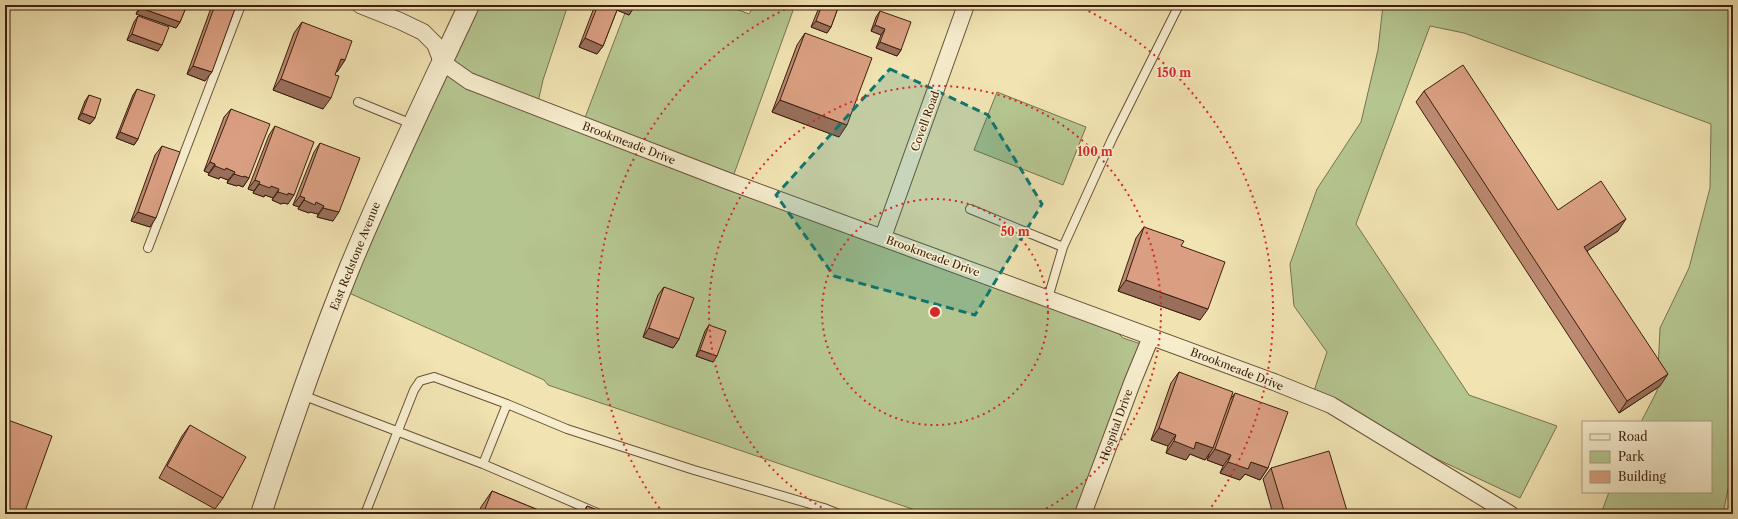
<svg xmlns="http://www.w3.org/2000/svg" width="1738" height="519" viewBox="0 0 1738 519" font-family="'Libre Caslon Text',serif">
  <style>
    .green { fill: #b5c590; stroke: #78724f }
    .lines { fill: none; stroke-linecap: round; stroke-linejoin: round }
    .service-casing { stroke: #695037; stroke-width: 10 }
    .minor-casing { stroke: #695037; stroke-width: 18 }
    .tertiary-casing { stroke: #695037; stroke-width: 22 }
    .service { stroke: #f6edcd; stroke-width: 8 }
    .minor { stroke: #f6edcd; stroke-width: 16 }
    .tertiary { stroke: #f6edcd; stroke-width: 20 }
    .wall { fill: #bb8970; stroke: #3c1f0e }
    .shaded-wall { fill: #996f5b; stroke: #3c1f0e }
    .building { fill: #da9f82; stroke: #3c1f0e }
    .marked { fill: #0f766e; fill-opacity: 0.2; stroke: #0f766e; stroke-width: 3; stroke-dasharray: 8 5; stroke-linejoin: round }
    .ring { fill: none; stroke: #d62828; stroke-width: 2; stroke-dasharray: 2 4 }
    .labels { text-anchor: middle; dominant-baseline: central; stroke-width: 3.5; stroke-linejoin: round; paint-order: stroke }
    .street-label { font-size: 11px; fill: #3c1f0e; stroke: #f6edcd }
    .centre { fill: #d62828; stroke: #f6edcd; stroke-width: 2 }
    .ring-label { font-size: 12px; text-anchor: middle; font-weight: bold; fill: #d62828; stroke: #f6edcd; stroke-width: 3.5; stroke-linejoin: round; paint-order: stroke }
  </style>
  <rect width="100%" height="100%" fill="#f1e3b2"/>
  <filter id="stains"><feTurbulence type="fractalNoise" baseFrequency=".005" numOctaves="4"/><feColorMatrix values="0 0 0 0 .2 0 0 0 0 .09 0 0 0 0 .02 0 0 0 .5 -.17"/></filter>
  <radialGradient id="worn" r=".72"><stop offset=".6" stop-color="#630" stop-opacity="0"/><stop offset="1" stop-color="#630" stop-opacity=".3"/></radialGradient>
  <path class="green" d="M479 5H568L543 80 536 111 581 128 628 5H726L749 14 754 5H795L730 185 1118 333 1123 338 1141 344 1079 514H927L548 385 544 380 349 293 397 179Z
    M1383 5H1666L1668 7 1669 5H1733V464L1723 514H1601L1609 492H1711V422H1641L1657 391 1660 328 1689 268 1710 188 1711 124 1464 33 1430 26 1356 224 1469 395 1557 426 1520 498 1311 400 1327 352 1294 306 1290 264 1317 189 1361 122 1378 50Z
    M997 92 1086 127 1063 185 974 150Z"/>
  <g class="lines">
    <defs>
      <path id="service" d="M358 102 412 124
        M970 209 1063 247
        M148 248 241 5
        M1048 298 1063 247 1112 139 1179 5
        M302 395 483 464 600 514
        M483 464 507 404
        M365 514 414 390 420 381 434 377 507 404 567 429 694 470 824 508 839 514"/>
      <path id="minor" d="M360 5 400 21 423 32 435 44 442 62 469 81 728 181 1274 382 1331 405 1510 514
        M883 237 966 5
        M1083 514 1132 383 1151 337"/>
      <path id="tertiary" d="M261 514C288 432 316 350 349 269 386 179 428 93 469 5"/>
    </defs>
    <use href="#service" class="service-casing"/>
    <use href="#minor" class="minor-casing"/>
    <use href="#tertiary" class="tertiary-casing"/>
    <use href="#service" class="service"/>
    <use href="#minor" class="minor"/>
    <use href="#tertiary" class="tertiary"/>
  </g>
  <path class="wall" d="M140 5H187L180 22 176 28 136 14Z
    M213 5H234L205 81 187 74 211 8Z
    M595 5H635L629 15 617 10 603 46 597 54 579 47Z
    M820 5H839L831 27 827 33 811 27Z
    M880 11 901 50 897 56 876 48 881 35 871 31 876 17Z
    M138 16 158 51 127 40 134 22Z
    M302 22 345 60 337 72 336 71 323 109 273 90 294 33Z
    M805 33 839 137 772 112 797 45Z
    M137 89 138 139 134 145 116 138 133 95Z
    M1424 91 1558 210 1618 231 1587 251 1660 386 1619 413 1416 102Z
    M89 95 95 118 90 124 78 119 85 101Z
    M231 109 249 178 243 187 238 185 237 186 227 183 228 180 220 177 219 179 208 175 209 173 204 171 224 117Z
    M275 126 288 204 283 203 281 204 272 200 273 198 265 195 264 197 253 193 254 191 248 189 269 135Z
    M320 143 333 221 317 217 318 214 310 212 309 213 298 209 299 207 293 205 314 152Z
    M162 146 150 227 131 221 155 155Z
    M1144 227 1181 246 1200 320 1118 291 1136 238Z
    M664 287 679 339 673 348 643 337 658 295Z
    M709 325 713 362 696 356 705 331Z
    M1179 372 1230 400 1235 393 1268 468 1260 480 1245 474 1240 480 1220 473 1223 466 1207 460 1210 452 1205 460 1190 454 1186 460 1166 453 1168 446 1151 440 1171 383Z
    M190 425 223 498 215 509 159 478 182 436Z
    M1271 468 1348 514H1273L1263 479Z
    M492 491 548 514H478L481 507Z
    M587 506 607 514H582Z"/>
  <path class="shaded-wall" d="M617 5H632L635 6 629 15 614 9Z
    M141 8 180 22 176 28 136 14Z
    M816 21 831 27 827 33 811 27Z
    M875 25 885 29 881 35 871 31Z
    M132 34 162 45 158 51 127 40Z
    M585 38 603 46 597 54 579 47Z
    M880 42 901 50 897 56 876 48Z
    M341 59 345 60 337 72 333 70Z
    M193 66 212 72 205 81 187 74Z
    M281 79 331 98 323 109 273 90Z
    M780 100 847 125 839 137 772 112Z
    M82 113 95 118 90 124 78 119Z
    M120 132 138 139 134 145 116 138Z
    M210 162 215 164 209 173 204 171Z
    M215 166 226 168 235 172 228 180 220 177 219 179 208 175Z
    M234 174 244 176 249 178 243 187 238 185 237 186 227 183Z
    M255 180 260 182 254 191 248 189Z
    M259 184 271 186 279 189 273 198 265 195 264 197 253 193Z
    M278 192 288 193 294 195 288 204 283 203 281 204 272 200Z
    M300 196 305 198 299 207 293 205Z
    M304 200 316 202 324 206 318 214 310 212 309 213 298 209Z
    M323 208 339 212 333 221 317 217Z
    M138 212 156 218 150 227 131 221Z
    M1626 219 1618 231 1576 258 1584 247Z
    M1126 280 1208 309 1200 320 1118 291Z
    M649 328 679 339 673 348 643 337Z
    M700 350 717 356 713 362 696 356Z
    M1668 374 1660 386 1619 413 1627 401Z
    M1159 428 1176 435 1168 446 1151 440Z
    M1174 441 1196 442 1213 448 1205 460 1190 454 1186 460 1166 453Z
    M1215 449 1231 455 1223 466 1207 460Z
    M1228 462H1251L1268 468 1260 480 1245 474 1240 480 1220 473Z"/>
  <path class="building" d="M142 5H187L180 22 141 8Z
    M215 5H234L236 6 212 72 193 66Z
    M598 5H619L603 46 585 38Z
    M822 5H839L831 27 816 21Z
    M880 11 911 22 901 50 880 42 885 29 875 25Z
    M138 16 169 27 162 45 132 34Z
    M302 22 352 41 345 60 341 59 335 75 339 76 331 98 281 79Z
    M805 33 872 58 847 125 780 100Z
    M1463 65 1558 210 1601 181 1626 219 1584 247 1668 374 1627 401 1424 91Z
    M137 89 155 95 138 139 120 132Z
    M89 95 101 99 95 118 82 113Z
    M231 109 270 124 249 178 244 176 243 177 234 174 235 172 226 168 225 170 215 166V164L210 162Z
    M275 126 314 142 294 195 288 193V195L278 192 279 189 271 186 270 188 259 184 260 182 255 180Z
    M320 143 360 158 339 212 323 208 324 206 316 202 315 205 304 200 305 198 300 196Z
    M162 146 180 152 156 218 138 212Z
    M1144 227 1184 241 1181 246 1225 262 1208 309 1126 280Z
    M664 287 694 298 679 339 649 328Z
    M709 325 726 331 717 356 700 350Z
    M1179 372 1233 392 1213 448 1196 442 1194 449 1174 441 1176 435 1159 428Z
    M1235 393 1288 412 1268 468 1251 462 1248 469 1228 462 1231 455 1215 449Z
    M5 419 52 436 24 514H5Z
    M190 425 246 457 223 498 167 466Z
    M1329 451 1348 514H1285L1271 468Z
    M492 491 548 514H483Z
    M587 506 607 514H584Z"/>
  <path class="marked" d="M890 69 988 115 1042 204 975 315 834 276 776 195Z"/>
  <g class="ring">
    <circle cx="935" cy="312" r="113"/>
    <path d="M832 513A226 226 0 1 1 1038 513"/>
    <path d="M663 513A338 338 0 0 1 792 6M1078 6A338 338 0 0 1 1207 513"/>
  </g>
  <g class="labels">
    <g class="street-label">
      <text transform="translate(925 121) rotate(-70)">Covell Road</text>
      <text transform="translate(629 143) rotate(21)">Brookmeade Drive</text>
      <text transform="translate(355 256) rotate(-68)">East Redstone Avenue</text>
      <text transform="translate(933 256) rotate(20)">Brookmeade Drive</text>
      <text transform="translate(1237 369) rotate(21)">Brookmeade Drive</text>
      <text transform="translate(1116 425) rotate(-70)">Hospital Drive</text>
    </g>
  </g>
  <circle cx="935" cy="312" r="6" class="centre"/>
  <g class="ring-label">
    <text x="1174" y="77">150 m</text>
    <text x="1095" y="156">100 m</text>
    <text x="1015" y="236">50 m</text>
  </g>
  <rect width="1738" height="519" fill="none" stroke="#f1e3b2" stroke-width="20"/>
  <rect x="6" y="6" width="1726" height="507" fill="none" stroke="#3c1f0e" stroke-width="2"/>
  <rect x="10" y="10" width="1718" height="499" fill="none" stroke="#3c1f0e"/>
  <rect x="1582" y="421" width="130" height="72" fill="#f6edcd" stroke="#ac9b81"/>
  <rect x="1590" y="434" width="20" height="6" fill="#f6edcd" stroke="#ac9b81"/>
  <text x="1618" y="441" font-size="12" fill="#3c1f0e">Road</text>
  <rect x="1590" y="451" width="20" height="12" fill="#b5c590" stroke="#ac9b81"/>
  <text x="1618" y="461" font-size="12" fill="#3c1f0e">Park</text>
  <rect x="1590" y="471" width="20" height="12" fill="#da9f82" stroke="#ac9b81"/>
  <text x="1618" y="481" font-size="12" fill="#3c1f0e">Building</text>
  <rect width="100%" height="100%" filter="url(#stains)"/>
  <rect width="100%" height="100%" fill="url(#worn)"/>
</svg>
